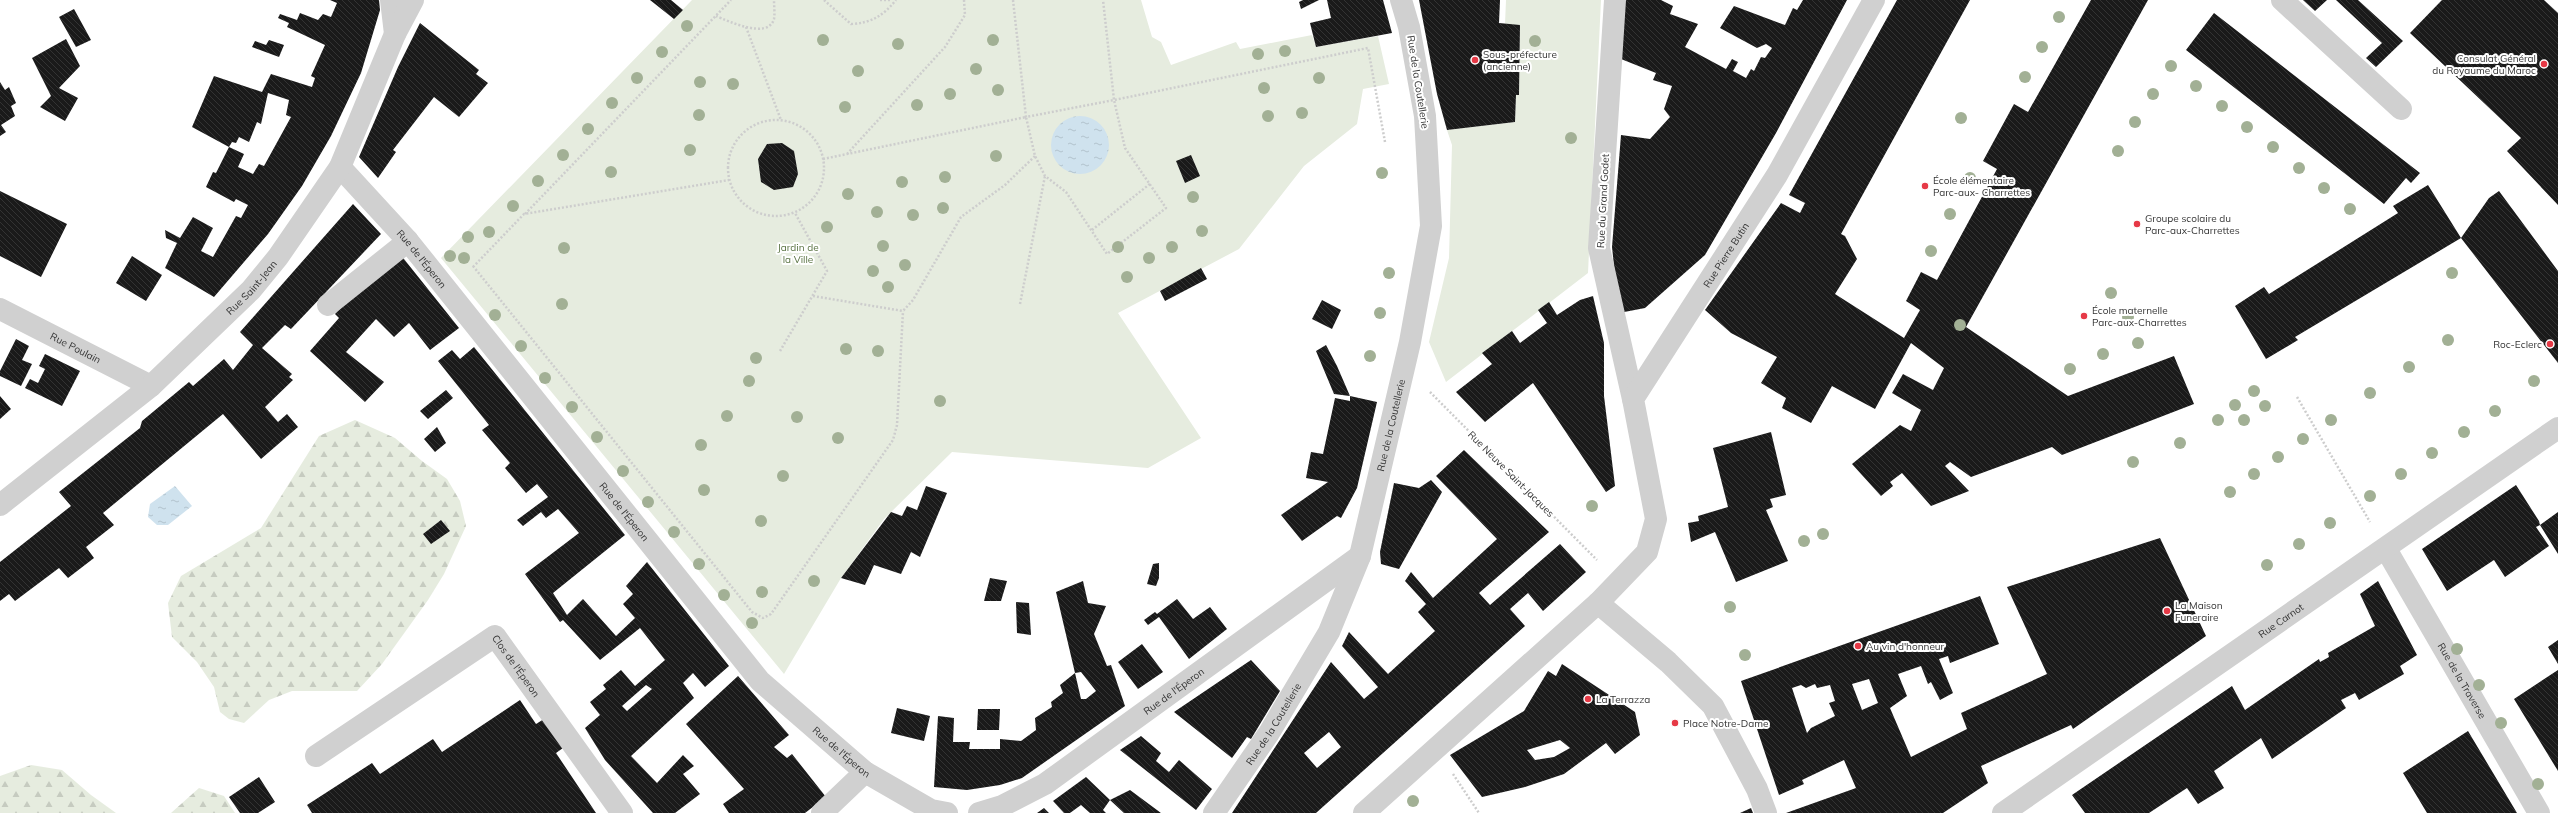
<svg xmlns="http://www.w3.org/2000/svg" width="2558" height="813" viewBox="0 0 2558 813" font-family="Mulish,sans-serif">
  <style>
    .forest { fill: url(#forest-firs) }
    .green { fill: #e6ecdf }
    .water { fill: url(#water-ripples) }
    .building { fill: url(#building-back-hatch); fill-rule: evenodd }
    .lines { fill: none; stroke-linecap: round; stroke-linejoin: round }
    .path { stroke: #cdcdcd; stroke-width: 2.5; stroke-dasharray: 2 2; stroke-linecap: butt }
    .minor { stroke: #d0d0d0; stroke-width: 22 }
    .tree { fill: #a2b095 }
    .poi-dot { fill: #e63946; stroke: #fff; stroke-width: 1.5 }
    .labels { text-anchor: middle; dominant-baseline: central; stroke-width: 4; stroke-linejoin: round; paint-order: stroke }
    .poi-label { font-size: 10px; fill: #333; stroke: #fff; text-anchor: start }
    .street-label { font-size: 10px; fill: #333; stroke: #fff }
    .park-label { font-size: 10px; fill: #56703f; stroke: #fff }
  </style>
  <defs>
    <pattern id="forest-firs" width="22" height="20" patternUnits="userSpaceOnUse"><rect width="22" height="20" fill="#e6ecdf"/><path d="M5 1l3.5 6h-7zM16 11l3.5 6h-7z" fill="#c6cbc0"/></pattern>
    <pattern id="water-ripples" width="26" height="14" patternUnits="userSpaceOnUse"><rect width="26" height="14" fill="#cfe2ee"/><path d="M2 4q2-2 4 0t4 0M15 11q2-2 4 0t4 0" fill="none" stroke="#b2c2cd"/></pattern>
    <pattern id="building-back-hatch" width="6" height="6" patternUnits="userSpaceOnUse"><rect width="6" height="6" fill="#1a1a1a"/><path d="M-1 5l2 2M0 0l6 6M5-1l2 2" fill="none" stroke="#333"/></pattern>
  </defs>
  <rect width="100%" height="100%" fill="#fff"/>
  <path class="forest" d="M355 420 395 438 422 461 447 479 460 501 466 526 444 574 428 600 382 664 357 691H292L269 700 244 723 229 719 220 712 214 687 197 662 172 637 168 603 181 576 261 528 319 436Z
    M31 765 62 770 91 795 116 813H0V776Z
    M199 788 224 796 235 813H171Z"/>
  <path class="green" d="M692 0H1141L1152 37 1161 42 1171 65 1236 42 1240 49 1312 35 1316 47 1378 36 1389 84 1363 89 1357 124 1304 166 1239 249 1118 313 1201 438 1148 468 952 452 884 519 841 578 784 674 441 258Z
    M1506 0H1601L1588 273 1446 382 1429 342 1449 258 1452 145 1447 130 1515 122 1516 95H1519L1520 26 1505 24Z"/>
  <path class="water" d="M1051 145a29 29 0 1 1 58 0a29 29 0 1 1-58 0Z
    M175 486 192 506 168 525H157L148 517 150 504Z"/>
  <path class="building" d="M330 0H379L380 10 361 73 331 136 302 186 268 234 214 297 165 268 177 243 166 238 165 230 180 238 193 217 213 228 201 251 213 257 236 216 241 218 248 205 236 199 234 202 206 187 213 172 216 173 229 147 244 154 238 167 253 174 259 164 264 166 291 117 286 115 289 100 268 93 261 124 257 122 249 142 239 137 236 143 232 142 229 147 192 127 214 76 262 92 271 74 312 87 315 78 311 76 325 45 287 27 289 23 278 18 280 14 297 20 300 13 318 20 323 14 331 17 337 3Z
    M650 0H671L683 10 674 19Z
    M1303 0H1319L1301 9 1299 2Z
    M1327 0H1383L1392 33 1316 47 1310 23 1331 18Z
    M1419 0H1500L1499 23 1520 25 1519 95H1516L1515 122 1447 130 1437 94Z
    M1625 0H1661L1673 6 1670 14 1698 24 1685 47 1726 69 1732 59 1738 62 1733 71 1746 78 1751 69 1754 71 1761 57 1765 58 1772 48 1766 44 1757 48 1720 28 1734 6 1785 25 1793 8 1797 10 1803 0H1847L1776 133 1705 255 1645 308 1619 313 1612 247 1621 135 1650 139 1670 117 1664 109 1672 86 1653 80 1656 73 1621 59Z
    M1897 0H1970L1841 234 1845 236 1857 259 1835 294 1904 338 1920 310 1906 301 1921 272 1937 280 1997 169 1983 161 2014 104 2028 112 2091 0H2148L1966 327 2068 396 2174 356 2194 404 2062 455 2052 447 1971 477 1950 462 1945 466 1969 491 1931 506 1902 473 1890 482 1893 486 1881 496 1852 464 1900 425 1911 431 1921 410 1892 393 1903 374 1933 390 1944 368 1911 343 1875 409 1832 386 1811 423 1782 408 1786 398 1761 383 1777 357 1731 333 1705 310 1781 203 1800 213 1805 203 1789 195Z
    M2303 0H2327L2315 11Z
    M2336 0H2358L2403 41 2376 67 2366 58 2382 43Z
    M2442 0H2544L2558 13V205L2507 151 2521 138 2410 33Z
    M74 9 91 40 76 47 59 17Z
    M2214 13 2420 173 2411 183 2406 178 2384 204 2186 50Z
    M420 23 479 70 476 74 488 83 459 117 434 97 393 150 396 152 378 178 359 157 398 67Z
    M66 39 80 66 59 88 78 98 65 121 40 107 51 96 32 58Z
    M269 40 284 45 279 57 252 47 255 41 266 45Z
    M0 82 5 90 9 87 16 103 11 106 15 116 1 125 6 132 0 136Z
    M782 143 794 151 798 174 793 187 774 190 761 182 758 159 767 144Z
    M1191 155 1200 176 1185 183 1176 161Z
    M2428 185 2461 238 2295 337 2298 340 2266 359 2235 306 2264 287 2269 294 2398 213 2393 206Z
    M0 191 67 224 41 277 0 256Z
    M2499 191 2558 271V363L2461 238 2489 198Z
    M353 204 381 234 291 329 285 325 262 348 292 374 289 377 293 380 265 407 278 422 287 414 298 427 261 459 223 414 103 513 114 525 86 547 94 558 68 578 59 568 15 601 9 594 0 601V562L71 506 59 492 140 428 142 421 189 382 193 386 224 359 233 370 253 345 240 332Z
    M396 249 459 328 430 350 409 323 394 337 376 319 346 352 384 382 365 402 310 351 339 318 335 314Z
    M132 256 162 275 146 301 116 283Z
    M1201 268 1207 279 1165 301 1160 291Z
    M1593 296 1604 343V396L1615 486 1606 492 1533 383 1485 422 1456 392 1492 364 1482 353 1512 331 1520 343 1547 323 1538 310 1549 302 1557 315 1580 300Z
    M1322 300 1341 310 1332 329 1312 319Z
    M16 339 29 346 22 360 32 364 21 386 0 376V371Z
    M1326 345 1337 366 1350 396 1334 394 1316 351Z
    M474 347 625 535 553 593 567 615 583 599 616 636 635 618 623 604 633 594 626 586 647 562 729 666 705 687 693 673 683 683 694 698 631 756 657 783 683 755 694 766 683 774 700 794 675 813H653L605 760 585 728 600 715 590 702 606 689 603 685 621 670 635 686 665 660 640 628 600 660 563 620 560 622 525 574 579 533 558 509 546 518 541 512 523 526 517 520 548 497 537 484 526 493 505 468 510 463 482 430 489 425 438 361 452 350 460 359ZM646 685 652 689 627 711 622 706Z
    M45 354 80 371 62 406 25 388 30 379 38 383 45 369 39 366Z
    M446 390 453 398 428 419 420 411Z
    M0 396 11 409 0 419Z
    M1350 396 1377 402 1357 488 1341 518 1337 516 1302 541 1281 515 1328 482 1306 478 1311 452 1323 454 1335 398 1350 401Z
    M437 427 446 443 435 452 424 439Z
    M1771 432 1786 495 1770 499 1773 507 1766 510 1788 561 1736 582 1715 532 1691 542 1688 523 1699 521 1698 516 1728 507 1713 448Z
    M1464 450 1549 532 1479 593 1490 605 1560 544 1586 572 1543 611 1528 593 1510 609 1525 626 1316 813H1232L1331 662 1364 699 1378 687 1342 646 1349 632 1388 674 1435 631 1418 612 1426 604 1405 581 1411 572 1433 598 1497 539 1436 476ZM1329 732 1341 747 1317 768 1304 753Z
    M1431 480 1442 492 1399 569 1381 564 1380 552 1394 483 1419 488Z
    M2516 485 2539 521 2540 525 2536 527 2549 546 2505 577 2494 560 2447 591 2422 549Z
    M926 486 947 493 920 557 911 552 901 574 874 565 865 585 841 578 891 512 902 516 907 506 917 510Z
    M2558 512V554L2540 525Z
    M441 520 450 531 431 544 423 534Z
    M2160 538 2206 636 2073 729 2071 725 1981 766 1988 783 1943 813H1786L1856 788 1844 760 1802 780 1804 784 1779 795 1741 681 1980 596 1999 644 1950 663 1948 656 1939 659 1953 693 1940 700 1931 682 1928 684 1921 666 1898 674 1907 696 1890 708 1911 757 1967 729 1961 713 2047 674 2007 587ZM1869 679 1878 703 1862 710 1852 684ZM1815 684 1817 688 1830 685 1835 701 1829 703 1835 716 1811 728 1807 733 1792 688 1801 685 1806 688Z
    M1159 563V578L1156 586 1147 584 1153 564Z
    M990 578 1007 581 1001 601H984Z
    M1083 581 1088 603 1106 606 1094 634 1107 666 1111 665 1125 706 1022 778 1000 785 967 790 934 787 938 716 954 718 953 742H970L969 749H1000V739L1021 741 1036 730 1035 718 1052 707 1051 702 1063 693 1060 685 1075 673 1056 592ZM1081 672 1096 691 1086 699H1081L1075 673Z
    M2378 581 2417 655 2400 666 2404 674 2359 700 2355 693 2341 700 2346 708 2272 759 2261 738 2214 771 2224 788 2198 804 2187 788 2149 813H2085L2072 795 2232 686 2245 710 2319 659 2320 662 2329 657 2328 653 2375 626 2360 594Z
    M1177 599 1193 619 1210 607 1227 629 1189 659 1159 617 1148 625 1144 620 1155 612 1157 614Z
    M1016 602 1029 603 1031 635 1017 633Z
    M2558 640V664L2548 647Z
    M1142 644 1163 672 1138 689 1118 662Z
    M1251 660 1280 691 1251 739 1247 737 1232 758 1174 712Z
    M1562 664 1635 712 1640 735 1615 754 1606 743 1564 774 1525 787 1482 797 1450 755 1524 711 1548 671 1556 676ZM1560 740 1570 748 1554 757 1535 760 1527 750Z
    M2558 670V771L2514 699Z
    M738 676 789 735 774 747 787 758 792 754 826 797 805 813H729L723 804 744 789 686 724Z
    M520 700 536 724 544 719 563 748 556 753 596 813H312L307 805 372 763 380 774 433 739 442 752Z
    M897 708 930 716 924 741 891 733Z
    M978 709H1000L999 730H977Z
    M2468 731 2517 813H2427L2403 773Z
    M1141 736 1161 753 1156 761 1169 772 1179 760 1212 789 1196 810 1120 750Z
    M259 777 275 802 258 813H240L229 797Z
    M1086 777 1110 800 1130 790 1161 813H1124L1110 800 1103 810 1106 813H1090L1081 805 1070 813H1064L1053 801Z
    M1044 808 1049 813H1037Z
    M1751 808 1753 813H1740Z"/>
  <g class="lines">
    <path class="path" d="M824 0 851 24C871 23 883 16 896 0
      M880 0H891
      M1013 0 1026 117 1114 100 1103 0
      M716 16C728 21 768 40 774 19 775 14 774 6 774 0
      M746 27 781 120
      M728 168a48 48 0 1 1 96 0a48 48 0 1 1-96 0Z
      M847 154 945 47 965 15 964 0
      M823 159 1026 117 1035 156 1045 176 1066 192 1107 254 1166 208 1125 148 1114 100 1368 48 1385 142
      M525 214 731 0
      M1092 230 1151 183
      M473 266 752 612 763 618 771 614 893 440 897 425 903 311
      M473 267 524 214 729 180
      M813 296 903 311 913 300 961 217 1005 185 1035 156
      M1020 304 1045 176
      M780 351 827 271 795 213
      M1430 392 1597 560
      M2297 397 2370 522
      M1453 774 1479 813"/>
    <g class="minor">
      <path d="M391 0 395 34"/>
      <path d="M1615 0 1599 248 1633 399"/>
      <path d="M2282 0 2401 109"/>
      <path id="s1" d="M340 167 408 241 760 681 865 772 931 810 947 813"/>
      <path d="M328 305 408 241"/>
      <path id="s2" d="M0 309 151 386"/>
      <path id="s3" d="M0 505 151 386 251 290 278 257 340 167 395 34 413 0"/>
      <path id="s4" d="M2386 549 2539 813"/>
      <path d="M1598 603 1668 662 1713 706 1757 789 1766 813"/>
      <path id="s5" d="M316 756 495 636 622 813"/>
      <path d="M822 813 865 772"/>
      <path id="s6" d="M979 813 1002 806 1045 784 1360 556"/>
      <path id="s7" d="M1214 813 1269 733 1329 632 1360 556 1410 342 1431 226 1425 116 1409 27 1401 0"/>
      <path id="s8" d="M1364 813 1598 603 1647 552 1656 519 1633 399 1777 175 1874 0"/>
      <path id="s9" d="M2003 813 2558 428"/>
    </g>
  </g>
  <g class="tree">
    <circle cx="2059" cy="17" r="6"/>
    <circle cx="687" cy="26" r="6"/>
    <circle cx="823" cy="40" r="6"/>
    <circle cx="993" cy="40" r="6"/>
    <circle cx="1535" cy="41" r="6"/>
    <circle cx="898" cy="44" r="6"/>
    <circle cx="2042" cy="47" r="6"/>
    <circle cx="1285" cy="51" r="6"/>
    <circle cx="662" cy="52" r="6"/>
    <circle cx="1258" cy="54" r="6"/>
    <circle cx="2171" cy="66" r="6"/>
    <circle cx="976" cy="69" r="6"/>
    <circle cx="858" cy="71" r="6"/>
    <circle cx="2025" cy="77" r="6"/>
    <circle cx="637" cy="78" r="6"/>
    <circle cx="1319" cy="78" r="6"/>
    <circle cx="700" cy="82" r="6"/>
    <circle cx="733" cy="84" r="6"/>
    <circle cx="2196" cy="86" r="6"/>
    <circle cx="1264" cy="88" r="6"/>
    <circle cx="998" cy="90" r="6"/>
    <circle cx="950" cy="94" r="6"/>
    <circle cx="2153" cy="94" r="6"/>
    <circle cx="612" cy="103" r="6"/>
    <circle cx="917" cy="105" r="6"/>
    <circle cx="2222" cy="106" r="6"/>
    <circle cx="845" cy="107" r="6"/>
    <circle cx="1302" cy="113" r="6"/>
    <circle cx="699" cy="115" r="6"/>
    <circle cx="1268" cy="116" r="6"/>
    <circle cx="1961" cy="118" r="6"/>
    <circle cx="2135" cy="122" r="6"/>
    <circle cx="2247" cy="127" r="6"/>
    <circle cx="588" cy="129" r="6"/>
    <circle cx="1571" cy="138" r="6"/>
    <circle cx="2273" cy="147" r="6"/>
    <circle cx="690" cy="150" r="6"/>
    <circle cx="2118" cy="151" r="6"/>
    <circle cx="563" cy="155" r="6"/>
    <circle cx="996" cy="156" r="6"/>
    <circle cx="2299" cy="168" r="6"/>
    <circle cx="611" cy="172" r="6"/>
    <circle cx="1382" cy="173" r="6"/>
    <circle cx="945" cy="177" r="6"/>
    <circle cx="1970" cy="178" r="6"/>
    <circle cx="538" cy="181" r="6"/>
    <circle cx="902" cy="182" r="6"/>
    <circle cx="2324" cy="188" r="6"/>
    <circle cx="848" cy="194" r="6"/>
    <circle cx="1193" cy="197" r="6"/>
    <circle cx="513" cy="206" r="6"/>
    <circle cx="943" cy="208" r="6"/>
    <circle cx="2350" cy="209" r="6"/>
    <circle cx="877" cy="212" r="6"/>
    <circle cx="1950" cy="214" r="6"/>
    <circle cx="913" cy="215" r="6"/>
    <circle cx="827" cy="227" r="6"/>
    <circle cx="1202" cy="231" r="6"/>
    <circle cx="489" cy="232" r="6"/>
    <circle cx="468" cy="237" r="6"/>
    <circle cx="883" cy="246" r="6"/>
    <circle cx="1118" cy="247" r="6"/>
    <circle cx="1172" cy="247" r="6"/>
    <circle cx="564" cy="248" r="6"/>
    <circle cx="1931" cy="251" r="6"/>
    <circle cx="450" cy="256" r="6"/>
    <circle cx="464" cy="258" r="6"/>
    <circle cx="1149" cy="258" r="6"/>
    <circle cx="905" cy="265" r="6"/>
    <circle cx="873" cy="271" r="6"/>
    <circle cx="1389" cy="273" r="6"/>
    <circle cx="2452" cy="273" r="6"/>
    <circle cx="1127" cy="277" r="6"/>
    <circle cx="888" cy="287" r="6"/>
    <circle cx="2111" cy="293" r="6"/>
    <circle cx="562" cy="304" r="6"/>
    <circle cx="1380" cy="313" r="6"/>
    <circle cx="495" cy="315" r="6"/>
    <circle cx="2128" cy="317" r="6"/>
    <circle cx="1960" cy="325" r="6"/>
    <circle cx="2448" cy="340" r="6"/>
    <circle cx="2138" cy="343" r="6"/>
    <circle cx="521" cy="346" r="6"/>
    <circle cx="846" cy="349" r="6"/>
    <circle cx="878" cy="351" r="6"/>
    <circle cx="2103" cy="354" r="6"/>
    <circle cx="1370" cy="356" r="6"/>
    <circle cx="756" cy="358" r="6"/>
    <circle cx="2409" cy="367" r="6"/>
    <circle cx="2070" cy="369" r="6"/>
    <circle cx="545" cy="378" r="6"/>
    <circle cx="749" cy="381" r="6"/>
    <circle cx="2534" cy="381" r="6"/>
    <circle cx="2254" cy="391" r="6"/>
    <circle cx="2370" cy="393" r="6"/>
    <circle cx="940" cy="401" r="6"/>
    <circle cx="2235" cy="405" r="6"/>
    <circle cx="2265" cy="406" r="6"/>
    <circle cx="572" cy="407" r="6"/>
    <circle cx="2495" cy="411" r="6"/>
    <circle cx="727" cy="416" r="6"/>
    <circle cx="797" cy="417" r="6"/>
    <circle cx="2218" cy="420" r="6"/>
    <circle cx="2244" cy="420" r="6"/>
    <circle cx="2331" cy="420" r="6"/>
    <circle cx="2464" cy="432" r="6"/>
    <circle cx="597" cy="437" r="6"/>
    <circle cx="838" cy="438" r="6"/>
    <circle cx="2303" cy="439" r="6"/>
    <circle cx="2180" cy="443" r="6"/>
    <circle cx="701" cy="445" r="6"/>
    <circle cx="2432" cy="453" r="6"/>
    <circle cx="2278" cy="457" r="6"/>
    <circle cx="2133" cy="462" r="6"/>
    <circle cx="623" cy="471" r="6"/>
    <circle cx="2254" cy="474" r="6"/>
    <circle cx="2401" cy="474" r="6"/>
    <circle cx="783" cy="476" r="6"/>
    <circle cx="704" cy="490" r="6"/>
    <circle cx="2230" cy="492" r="6"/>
    <circle cx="2370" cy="496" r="6"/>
    <circle cx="648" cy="502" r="6"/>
    <circle cx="1592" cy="506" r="6"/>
    <circle cx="761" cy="521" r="6"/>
    <circle cx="2330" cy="523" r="6"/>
    <circle cx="674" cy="532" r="6"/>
    <circle cx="1823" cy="534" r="6"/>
    <circle cx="1804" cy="541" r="6"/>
    <circle cx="2299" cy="544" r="6"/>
    <circle cx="699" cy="564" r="6"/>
    <circle cx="2267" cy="565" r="6"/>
    <circle cx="814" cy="581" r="6"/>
    <circle cx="762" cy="592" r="6"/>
    <circle cx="724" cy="595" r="6"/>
    <circle cx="1730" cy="607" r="6"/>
    <circle cx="752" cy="623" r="6"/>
    <circle cx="2457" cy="649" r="6"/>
    <circle cx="1745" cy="655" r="6"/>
    <circle cx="2479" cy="685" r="6"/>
    <circle cx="2501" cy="723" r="6"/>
    <circle cx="2538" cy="784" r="6"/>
    <circle cx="1413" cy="801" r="6"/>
  </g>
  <g class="poi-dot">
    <circle cx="1475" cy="60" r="4"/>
    <circle cx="2544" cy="64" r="4"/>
    <circle cx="1925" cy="186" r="4"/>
    <circle cx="2137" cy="224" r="4"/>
    <circle cx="2084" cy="316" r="4"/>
    <circle cx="2550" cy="344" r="4"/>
    <circle cx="2167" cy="611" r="4"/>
    <circle cx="1858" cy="646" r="4"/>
    <circle cx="1588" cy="699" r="4"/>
    <circle cx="1675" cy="723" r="4"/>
  </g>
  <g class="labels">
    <g class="poi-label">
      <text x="1483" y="54">Sous-préfecture<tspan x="1483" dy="12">(ancienne)</tspan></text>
      <text x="2536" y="58" text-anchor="end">Consulat Général<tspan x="2536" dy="12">du Royaume du Maroc</tspan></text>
      <text x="1933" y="180">École élémentaire<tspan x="1933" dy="12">Parc-aux- Charrettes</tspan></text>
      <text x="2145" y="218">Groupe scolaire du<tspan x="2145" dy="12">Parc-aux-Charrettes</tspan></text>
      <text x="2092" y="310">École maternelle<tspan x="2092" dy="12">Parc-aux-Charrettes</tspan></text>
      <text x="2542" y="344" text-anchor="end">Roc-Eclerc</text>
      <text x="2175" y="605">La Maison<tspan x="2175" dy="12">Funeraire</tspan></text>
      <text x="1866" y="646">Au vin d'honneur</text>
      <text x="1596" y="699">La Terrazza</text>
      <text x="1683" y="723">Place Notre-Dame</text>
    </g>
    <g class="street-label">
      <text transform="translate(1418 82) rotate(81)">Rue de la Coutellerie</text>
      <text transform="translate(1603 201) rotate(-87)">Rue du Grand Godet</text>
      <text stroke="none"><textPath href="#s8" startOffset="713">Rue Pierre Butin</textPath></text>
      <text stroke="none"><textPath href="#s1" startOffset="123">Rue de l'Éperon</textPath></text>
      <text stroke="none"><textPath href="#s3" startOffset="333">Rue Saint-Jean</textPath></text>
      <text stroke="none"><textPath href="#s2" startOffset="85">Rue Poulain</textPath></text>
      <text stroke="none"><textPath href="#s7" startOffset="431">Rue de la Coutellerie</textPath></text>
      <text transform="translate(1511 474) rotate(45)">Rue Neuve Saint-Jacques</text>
      <text stroke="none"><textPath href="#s1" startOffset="447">Rue de l'Éperon</textPath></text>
      <text stroke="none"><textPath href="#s9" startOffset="338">Rue Carnot</textPath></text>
      <text stroke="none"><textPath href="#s5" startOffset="252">Clos de l'Éperon</textPath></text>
      <text stroke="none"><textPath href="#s4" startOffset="152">Rue de la Traverse</textPath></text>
      <text stroke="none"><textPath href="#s6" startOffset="231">Rue de l'Éperon</textPath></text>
      <text stroke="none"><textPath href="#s7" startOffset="107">Rue de la Coutellerie</textPath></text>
      <text stroke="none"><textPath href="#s1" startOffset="772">Rue de l'Éperon</textPath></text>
    </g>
    <g class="park-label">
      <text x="798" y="247">Jardin de<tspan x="798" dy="12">la Ville</tspan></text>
    </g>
  </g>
</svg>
